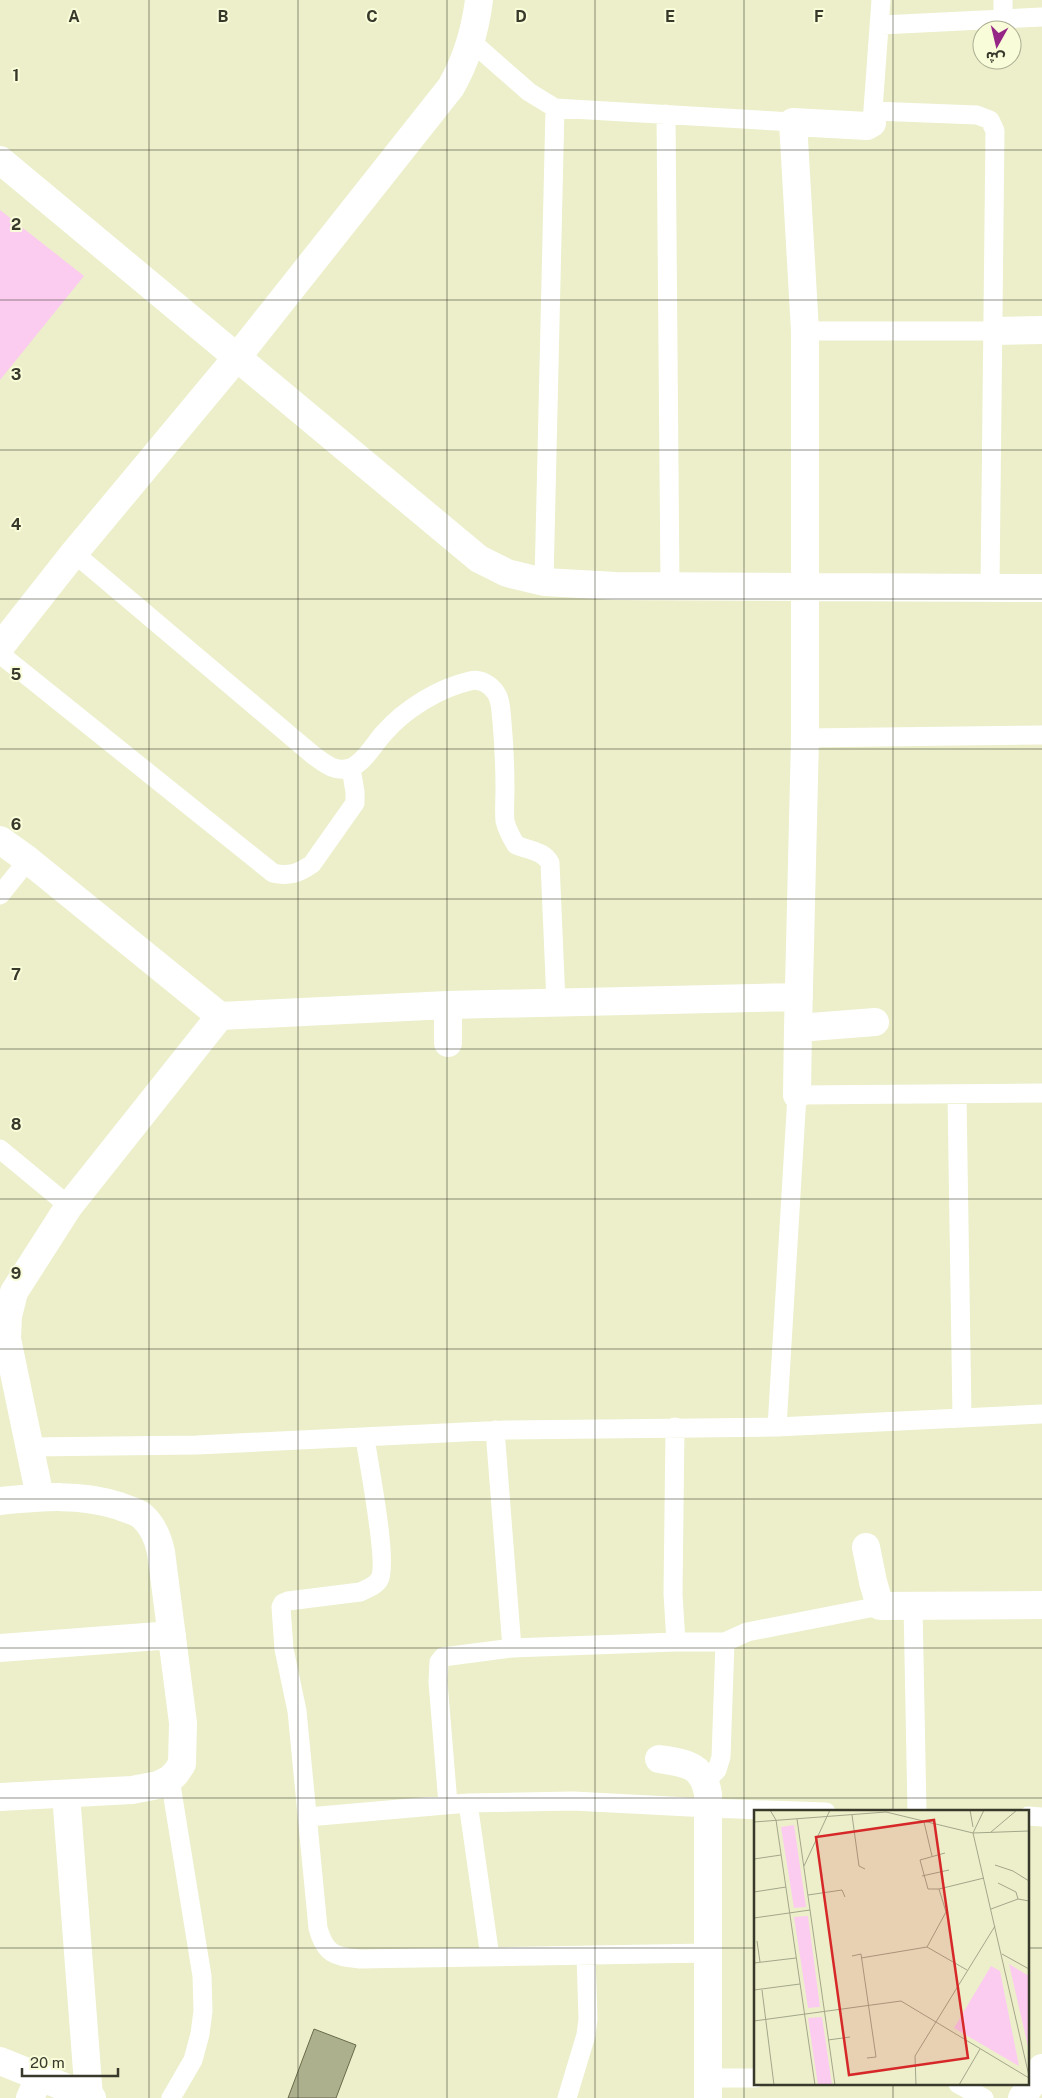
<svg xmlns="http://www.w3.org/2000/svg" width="1042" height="2098" viewBox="0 0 1042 2098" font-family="'Public Sans','Noto Sans Arabic',sans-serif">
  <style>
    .green { fill: #fbccf0 }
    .building { fill: #adb08d; stroke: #686a4a }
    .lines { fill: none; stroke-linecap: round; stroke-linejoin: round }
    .lane { stroke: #fff; stroke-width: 19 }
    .street { stroke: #fff; stroke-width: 28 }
    .secondary { stroke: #fff; stroke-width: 28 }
    .grid { fill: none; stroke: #38392b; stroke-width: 1; stroke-opacity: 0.55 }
    .inset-road { fill: none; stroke: #a4a68a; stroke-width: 1 }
    .view { fill: #d62828; fill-opacity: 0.15; stroke: #d62828; stroke-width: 2.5 }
    .inset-edge { fill: none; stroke: #38392b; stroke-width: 2.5 }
    .grid-label { font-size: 16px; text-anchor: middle; font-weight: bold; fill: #38392b; stroke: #f9fcd8; stroke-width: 4; stroke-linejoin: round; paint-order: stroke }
  </style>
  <rect width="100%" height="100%" fill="#ecefca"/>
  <path class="green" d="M0 210 84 276 0 380Z"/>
  <path class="building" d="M314 2029 356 2045 336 2098H288Z"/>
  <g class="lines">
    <path class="lane" d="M1003 0V20
      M881 25 1042 17
      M472 42 529 92 555 108 793 122
      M874 111 977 115 990 120 995 131 990 587
      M666 114 670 586
      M872 123 881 0
      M805 331H994
      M74 553 313 755C324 763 335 773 350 768 364 763 374 744 384 733 405 709 439 688 470 681 480 678 491 685 496 693 501 700 501 713 502 722 504 745 505 767 505 790 505 800 504 811 505 821 507 829 511 837 516 845 528 850 544 851 550 863L556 1002
      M544 582 555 108
      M0 654 273 873C289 877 299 873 312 864L355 803V792L351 768
      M805 738 1042 735
      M0 895 28 860
      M957 1095 962 1417
      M0 1149 69 1206
      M675 1427 673 1594 676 1642
      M777 1427 797 1095 1042 1093
      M495 1430 512 1648
      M365 1438C368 1460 389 1566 379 1580 375 1586 367 1589 360 1592L288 1601 283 1603 281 1607 284 1649 297 1711 318 1928C325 1954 335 1957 360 1959L708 1953
      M30 1447 197 1445 506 1430 777 1427 1042 1414
      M913 1605 917 1812
      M170 1779 202 1976 203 2011 200 2034 193 2060 171 2098
      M706 1781 717 1770 721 1757 725 1642
      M468 1803 490 1957
      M448 1804 438 1682 439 1662 443 1657 512 1648 676 1642H725L747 1632 880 1606
      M1028 1816 1042 1817
      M308 1817 468 1803 573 1801 708 1808 826 1812
      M708 2078H756
      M958 2084 984 2098
      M567 2098 586 2035 588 2019 586 1956"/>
    <path class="street" d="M872 123 867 126 793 122 805 331V738L798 1028 875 1022
      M0 160 479 559 507 573 544 582 616 586 1042 588
      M994 331 1042 330
      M0 647 74 553 238 356 451 87C467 59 475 32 479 0
      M0 840 28 860 220 1016 448 1005 799 997
      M448 1005V1043
      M797 1095 798 1028
      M40 1497 7 1339 8 1316 14 1292 69 1206 220 1016
      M0 1501C41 1497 80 1493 119 1506 126 1509 135 1511 141 1515 153 1525 158 1538 161 1552L183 1723 182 1764 176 1773 170 1779 158 1785 132 1790 0 1797
      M866 1547 873 1582 880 1606 1042 1605
      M0 1648 172 1635
      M659 1759C685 1763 703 1764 708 1794V2098
      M66 1794 89 2097
      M30 2098 40 2076"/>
    <path class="secondary" d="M0 2061 92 2098
      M1022 2098 1042 2068"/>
  </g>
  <path class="grid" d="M149 0V2098M298 0V2098M447 0V2098M595 0V2098M744 0V2098M893 0V1812M0 150H1042M0 300H1042M0 450H1042M0 599H1042M0 749H1042M0 899H1042M0 1049H1042M0 1199H1042M0 1349H1042M0 1499H1042M0 1648H1042M0 1798H1042M0 1948H756M1028 1948H1042M893 2084V2098"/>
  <g transform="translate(754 1810)">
    <rect width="275" height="275" fill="#ecefca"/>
    <path d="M40 15 52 97 40 98 27 17ZM54 106 66 197 54 198 40 107ZM255 154 275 166V241ZM237 156 246 161 265 256 200 218ZM68 207 78 275H64L54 208Z" fill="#fbccf0"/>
    <path class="inset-road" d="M16 0 22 10 61 275M216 0 219 17M230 0 219 23 275 266M98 5 105 56 111 59M43 9 81 275M0 12 132 2 219 23 275 21M170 12 178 46M237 22 263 0M191 43 166 50 174 79H185L230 68M0 49 27 45M241 55 259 61 275 71M50 56 76 0M168 66 195 60M244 73 262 82 264 89M0 82 32 77M54 85 88 80 91 87M237 99 264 89 275 91M0 108 56 100M3 131 6 152M173 137 192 102 185 79M248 144 275 159M98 146 107 144 122 247 113 248M107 148 173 137 213 160M0 153 42 148M0 180 46 174M8 180 20 275M0 211 147 191 275 268M74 230 96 227M162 275 161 246 241 116M205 275 226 239"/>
    <path class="view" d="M180 10 214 248 95 265 62 27Z"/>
    <rect width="275" height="275" class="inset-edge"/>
  </g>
  <g class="grid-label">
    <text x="74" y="22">A</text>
    <text x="223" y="22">B</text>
    <text x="372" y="22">C</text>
    <text x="521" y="22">D</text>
    <text x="670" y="22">E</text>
    <text x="819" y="22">F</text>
    <text x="16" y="81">1</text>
    <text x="16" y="230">2</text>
    <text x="16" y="380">3</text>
    <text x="16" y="530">4</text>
    <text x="16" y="680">5</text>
    <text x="16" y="830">6</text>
    <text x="16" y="980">7</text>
    <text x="16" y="1130">8</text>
    <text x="16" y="1279">9</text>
  </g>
  <g transform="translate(997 45) rotate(188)"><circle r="24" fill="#f9fcd8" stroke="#acae93"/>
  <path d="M0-4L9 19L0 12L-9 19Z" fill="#952686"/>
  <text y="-8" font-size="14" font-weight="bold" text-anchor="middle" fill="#38392b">ش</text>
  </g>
  <path d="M22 2068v8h96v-8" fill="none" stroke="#38392b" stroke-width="2.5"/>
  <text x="30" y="2068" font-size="15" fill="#38392b" stroke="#f9fcd8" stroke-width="4" paint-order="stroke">20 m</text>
</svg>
